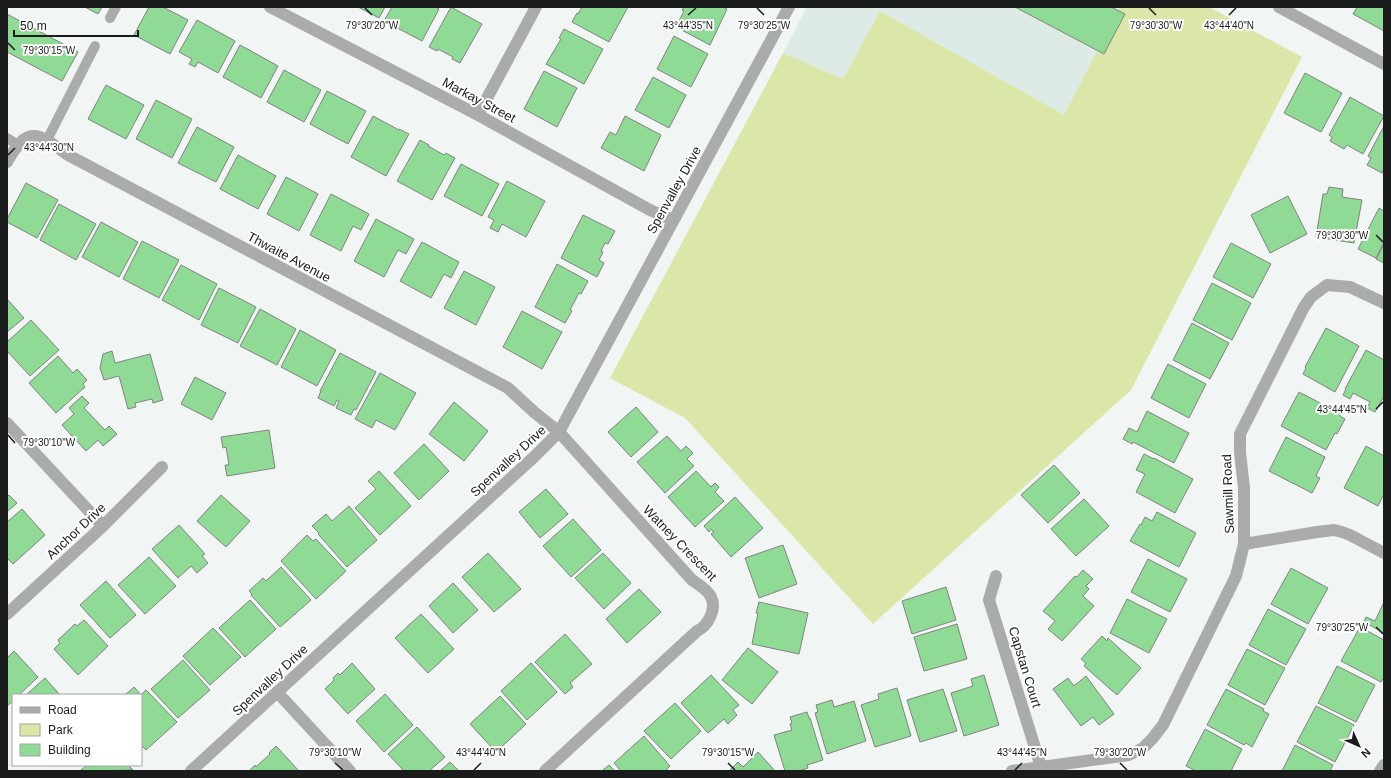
<svg xmlns="http://www.w3.org/2000/svg" width="1391" height="778" viewBox="0 0 1391 778" font-family="Helvetica,sans-serif">
  <style>
    .built { fill: #ddeae5 }
    .green { fill: #dae7a9 }
    .building { fill: #8fdb95; stroke: #818381 }
    .lines { fill: none; stroke-linecap: round; stroke-linejoin: round }
    .service { stroke: #aaacac; stroke-width: 10 }
    .minor { stroke: #aaacac; stroke-width: 12 }
    .tertiary { stroke: #aaacac; stroke-width: 12 }
    .ticks { fill: none; stroke: #1b1c1c; stroke-width: 1.5 }
    .labels { text-anchor: middle; dominant-baseline: central; stroke-width: 4; stroke-linejoin: round; paint-order: stroke }
    .street-label { font-size: 13px; fill: #1b1c1c; stroke: #fff }
    .ticks-label { font-size: 10px; text-anchor: middle; fill: #1b1c1c; stroke: #fff; stroke-width: 4; stroke-linejoin: round; paint-order: stroke }
  </style>
  <rect width="100%" height="100%" fill="#f1f5f4"/>
  <path class="built" d="M807 7H1120L1064 115 880 11 843 79 783 53Z"/>
  <path class="green" d="M1120 7H1209L1302 57 1131 390 873 624 685 418 610 378 783 53 843 79 880 11 1064 115Z"/>
  <path class="building" d="M85 7H102L98 14Z
    M149 7H163L188 20 170 54 134 35Z
    M358 7H385L379 18Z
    M392 7H436L439 9 422 41 384 21Z
    M451 7 482 24 460 63 452 59 453 57 438 49 437 51 429 47Z
    M582 7H628L609 42 572 22 577 13 578 14Z
    M684 7H723L727 9 710 45 676 27 684 11 682 10Z
    M1015 7H1111L1125 14 1104 54Z
    M1357 7H1384V31L1353 14Z
    M7 14 78 52 62 81 7 52Z
    M197 20 235 41 218 73 198 62 195 67 189 64 192 59 179 52Z
    M564 29 603 49 584 84 546 64 561 39 559 38Z
    M674 36 708 54 691 87 657 69Z
    M240 45 278 66 261 98 223 77Z
    M284 70 321 90 304 122 267 102Z
    M544 71 577 88 557 127 524 109Z
    M1305 73 1342 93 1321 132 1284 113Z
    M653 77 686 95 669 128 635 110Z
    M106 85 144 105 126 139 88 119Z
    M327 91 366 111 348 144 310 124Z
    M1350 97 1384 116 1363 154 1347 145 1344 149 1330 141 1332 137 1329 135Z
    M156 100 192 119 172 158 136 139Z
    M373 116 399 130V129L409 134 386 176 351 157Z
    M625 116 661 135 644 171 601 148 610 132 616 135Z
    M1384 126V168L1382 173 1367 165 1371 158 1368 156Z
    M197 127 234 147 216 182 178 163Z
    M420 140 429 145 428 146 444 155 446 153 455 158 432 200 397 181Z
    M238 155 276 176 258 209 220 189Z
    M461 164 499 184 482 216 444 196Z
    M286 177 318 194 299 231 267 214Z
    M507 181 545 201 526 237 502 224 498 232 490 228 494 220 488 217Z
    M26 183 58 200 37 238 7 222V219Z
    M1329 187 1343 189 1342 197 1362 200 1354 243 1316 237 1323 194H1327Z
    M331 194 369 214 361 230 353 226 341 251 310 235Z
    M1288 196 1307 234 1270 253 1251 215Z
    M59 204 96 224 76 260 40 240Z
    M1379 208 1384 211V242L1376 258 1358 249Z
    M583 215 615 231 608 244 605 243 601 251 603 252 599 260 604 263 597 277 561 258Z
    M376 219 414 239 406 254 398 250 384 277 354 261Z
    M101 222 138 242 119 277 82 257Z
    M142 241 179 260 159 298 123 279Z
    M422 242 459 262 451 278 444 274 431 298 400 281Z
    M1231 243 1271 264 1253 298 1213 277Z
    M1384 244V263L1376 259Z
    M557 264 588 281 581 294 579 293 570 310 572 311 565 323 535 307Z
    M181 265 217 284 199 320 162 300Z
    M464 271 495 287 476 325 444 308Z
    M1212 283 1251 303 1232 340 1193 320Z
    M219 288 256 307 238 343 201 325Z
    M7 299 24 318 7 332Z
    M260 309 296 329 277 365 240 346Z
    M522 311 562 332 542 369 503 347Z
    M31 320 59 350 30 376 7 351V342Z
    M1192 323 1229 343 1210 379 1173 360Z
    M1326 328 1359 346 1335 392 1303 374 1306 368 1305 367Z
    M300 330 336 350 317 386 281 367Z
    M1366 350 1384 360V396L1375 412 1367 408 1370 402 1353 393 1350 399 1343 395 1346 389H1345Z
    M112 351 115 363 150 354 163 400 153 403 152 399 135 403 136 407 128 409 119 376 104 380 100 368 103 354Z
    M340 353 376 372 356 410 354 409 351 415 336 408 339 401 337 400 334 406 318 398 321 391H320Z
    M58 356 73 373 77 369 87 380 83 384 85 387 56 413 29 383Z
    M1168 364 1206 384 1189 418 1151 398Z
    M380 373 416 393 395 430 376 420 372 428 355 419Z
    M195 377 226 393 212 420 181 404Z
    M1299 392 1341 414 1340 416 1345 419 1337 434 1335 433 1326 450 1281 426Z
    M82 396 89 403 84 408 105 430 109 426 117 434 103 446 98 440 86 451 62 425 74 414 69 408Z
    M454 402 488 431 464 461 429 434Z
    M636 407 658 432 631 457 608 432Z
    M1147 411 1189 433 1174 463 1133 442 1132 444 1123 439 1129 428 1137 432Z
    M269 430 275 468 227 476 225 465H229L226 447 223 448 221 437Z
    M667 436 681 451 686 446 693 453 687 459 694 466 665 493 637 462Z
    M1286 437 1325 457 1316 476 1320 478 1312 493 1269 471Z
    M424 444 449 471 419 500 394 473Z
    M1366 446 1384 456V494L1378 506 1344 488Z
    M1144 454 1154 459V458L1193 479 1175 513 1136 492 1145 474 1136 470Z
    M1054 465 1080 493 1048 523 1021 495Z
    M379 471 411 506 380 535 355 508 376 489 368 481Z
    M696 471 711 487 715 483 719 487 715 492 724 501 695 527 668 497Z
    M546 489 568 514 540 538 519 512Z
    M9 495 17 503 7 512V497Z
    M221 495 250 521 226 547 197 521Z
    M735 497 763 528 731 557 711 534 714 532 711 529 709 532 704 526Z
    M1084 499 1109 526 1076 556 1051 529Z
    M349 506 377 540 347 567 318 534 319 533 312 526 326 514 332 521Z
    M22 509 45 535 13 564 7 558V522Z
    M1157 512 1196 533 1179 567 1130 541 1140 524 1141 525 1145 517 1152 521Z
    M573 519 601 550 571 577 543 546Z
    M179 525 205 554 202 556 208 563 197 573 191 566 178 578 152 549Z
    M307 535 313 541 316 539 346 571 316 599 281 561Z
    M783 545 797 584 759 598 745 558Z
    M488 553 521 589 494 612 462 577Z
    M603 553 631 583 604 609 575 578Z
    M149 557 176 586 145 614 118 585Z
    M1148 559 1187 579 1170 612 1131 592Z
    M281 567 311 600 280 627 251 595 252 594 249 591 263 578 266 581Z
    M1291 568 1328 588 1308 624 1271 604Z
    M1083 570 1093 579 1086 586 1089 589 1083 596 1094 606 1062 641 1048 629 1055 621 1043 611 1075 576 1077 577Z
    M106 581 136 615 110 638 80 605Z
    M453 583 478 610 453 633 429 606Z
    M946 587 956 620 912 634 902 601Z
    M639 589 661 612 627 643 606 619Z
    M1127 599 1167 619 1149 653 1110 633Z
    M250 600 276 629 245 657 219 628Z
    M759 602 808 613 799 654 752 644 758 613H756Z
    M1384 602V633L1364 622 1366 617 1375 621Z
    M1268 609 1306 629 1286 665 1249 645Z
    M421 614 454 649 428 673 395 638Z
    M84 620 108 646 78 675 54 649 60 643 58 640 75 624 77 626Z
    M957 624 967 659 924 671 914 637Z
    M1360 627 1384 640V677L1381 682 1341 661Z
    M213 628 241 657 210 685 183 656Z
    M565 634 592 664 570 683 573 687 565 694 535 662Z
    M1102 636 1107 641 1108 638 1141 668 1117 695 1084 666 1086 663 1081 659Z
    M748 648 778 672 752 704 722 680Z
    M1247 649 1285 668 1265 705 1228 685Z
    M14 651 38 677 19 695H13V701L7 706V658Z
    M183 660 210 690 178 718 151 689Z
    M352 663 375 689 348 714 325 689 334 680 333 678 338 673 340 675Z
    M531 663 557 692 527 720 501 691Z
    M1337 666 1375 685 1356 722 1318 703Z
    M711 675 739 705 733 710 737 715 728 724 724 719 708 733 681 703Z
    M984 675 999 725 964 736 951 693 973 686 971 679Z
    M1086 676 1114 714 1099 725 1093 717 1081 726 1053 689 1068 678 1074 686Z
    M45 678 60 695H26Z
    M134 687 141 695 146 690 177 722 146 750 141 745V695H125Z
    M897 688 911 736 875 747 861 705 879 699 878 694Z
    M943 689 957 731 920 742 907 700Z
    M1226 689 1264 709 1263 711 1269 714 1252 747 1246 743 1244 745 1207 725Z
    M385 694 413 725 384 752 356 721Z
    M500 696 526 724 496 752 470 724Z
    M832 700 834 707 854 701 866 741 827 754 815 713 818 712 816 705Z
    M675 703 701 731 671 759 644 731Z
    M1316 706 1354 725 1335 762 1297 742Z
    M807 712 809 718H810L823 760 807 765 808 768 799 771H785L774 735 792 730 790 724 792 723 790 717Z
    M417 727 445 757 429 771H404L388 754Z
    M1205 729 1242 749 1231 771H1196L1186 766Z
    M644 736 670 766 665 771H621L614 763Z
    M1295 745 1333 765 1330 771H1282Z
    M276 746 299 771H249L255 765 256 767 270 754 269 753Z
    M758 752 775 771H729L738 762 743 767Z
    M450 762 459 771H440Z
    M87 765H128L133 770 80 771Z
    M609 765 615 771H602Z"/>
  <g class="lines">
    <path class="service" d="M110 18 116 7
      M7 138 18 145
      M47 140 95 46"/>
    <path class="minor" d="M270 7 478 115 650 210 673 220
      M1279 7 1384 64
      M478 115 536 7
      M7 162C28 124 38 133 68 155L508 388 534 412 559 432 692 580C698 584 708 590 711 597 717 609 708 626 697 631L545 771
      M7 423 103 526
      M1244 544 1317 532 1334 530 1342 532 1350 535 1384 553
      M996 576 989 600 1041 767
      M7 614 103 526 162 467
      M277 692 350 771
      M1012 771 1129 755 1143 748 1152 739 1163 725 1236 576 1244 544V488L1240 452V434L1304 307 1311 297 1327 285 1350 287 1384 303
      M1380 771 1384 765"/>
    <path class="tertiary" d="M191 771 535 456 559 432 789 7"/>
  </g>
  <path class="ticks" d="M365 8 372 15M757 8 764 15M1149 8 1156 15M688 15 696 8M1229 15 1236 8M8 43 15 50M8 155 15 148M1376 235 1383 242M1376 409 1383 402M8 435 15 443M1376 627 1383 634M335 763 343 770M728 763 735 770M1120 763 1127 770M474 770 481 763M1015 770 1022 763"/>
  <g class="labels">
    <g class="street-label">
      <text transform="translate(479 100) rotate(28)">Markay Street</text>
      <text transform="translate(674 190) rotate(-61)">Spenvalley Drive</text>
      <text transform="translate(289 257) rotate(28)">Thwaite Avenue</text>
      <text transform="translate(508 461) rotate(-43)">Spenvalley Drive</text>
      <text transform="translate(1228 494) rotate(-92)">Sawmill Road</text>
      <text transform="translate(76 531) rotate(-43)">Anchor Drive</text>
      <text transform="translate(680 543) rotate(46)">Watney Crescent</text>
      <text transform="translate(1025 667) rotate(73)">Capstan Court</text>
      <text transform="translate(270 680) rotate(-43)">Spenvalley Drive</text>
    </g>
  </g>
  <g class="ticks-label">
    <text x="372" y="29">79°30'20"W</text>
    <text x="688" y="29">43°44'35"N</text>
    <text x="764" y="29">79°30'25"W</text>
    <text x="1156" y="29">79°30'30"W</text>
    <text x="1229" y="29">43°44'40"N</text>
    <text x="49" y="54">79°30'15"W</text>
    <text x="49" y="151">43°44'30"N</text>
    <text x="1342" y="239">79°30'30"W</text>
    <text x="1342" y="413">43°44'45"N</text>
    <text x="49" y="446">79°30'10"W</text>
    <text x="1342" y="631">79°30'25"W</text>
    <text x="1022" y="756">43°44'45"N</text>
    <text x="335" y="756">79°30'10"W</text>
    <text x="481" y="756">43°44'40"N</text>
    <text x="728" y="756">79°30'15"W</text>
    <text x="1120" y="756">79°30'20"W</text>
  </g>
  <rect width="1391" height="778" fill="none" stroke="#1b1c1c" stroke-width="16"/>
  <rect x="12" y="694" width="130" height="72" fill="#ffffff" stroke="#a4a4a4"/>
  <rect x="20" y="707" width="20" height="6" fill="#aaacac" stroke="#a4a4a4"/>
  <text x="48" y="714" font-size="12" fill="#1b1c1c">Road</text>
  <rect x="20" y="724" width="20" height="12" fill="#dae7a9" stroke="#a4a4a4"/>
  <text x="48" y="734" font-size="12" fill="#1b1c1c">Park</text>
  <rect x="20" y="744" width="20" height="12" fill="#8fdb95" stroke="#a4a4a4"/>
  <text x="48" y="754" font-size="12" fill="#1b1c1c">Building</text>
  <g transform="translate(1359 746) rotate(135)" stroke="#ffffff" stroke-width="3" paint-order="stroke">
  <path d="M0-3L7 15L0 10L-7 15Z" fill="#1b1c1c"/>
  <text y="-6" font-size="11" font-weight="bold" text-anchor="middle" fill="#1b1c1c">N</text>
  </g>
  <path d="M14 30v6h124v-6" fill="none" stroke="#1b1c1c" stroke-width="2"/>
  <text x="20" y="30" font-size="12" fill="#1b1c1c" stroke="#ffffff" stroke-width="3" paint-order="stroke">50 m</text>
</svg>
